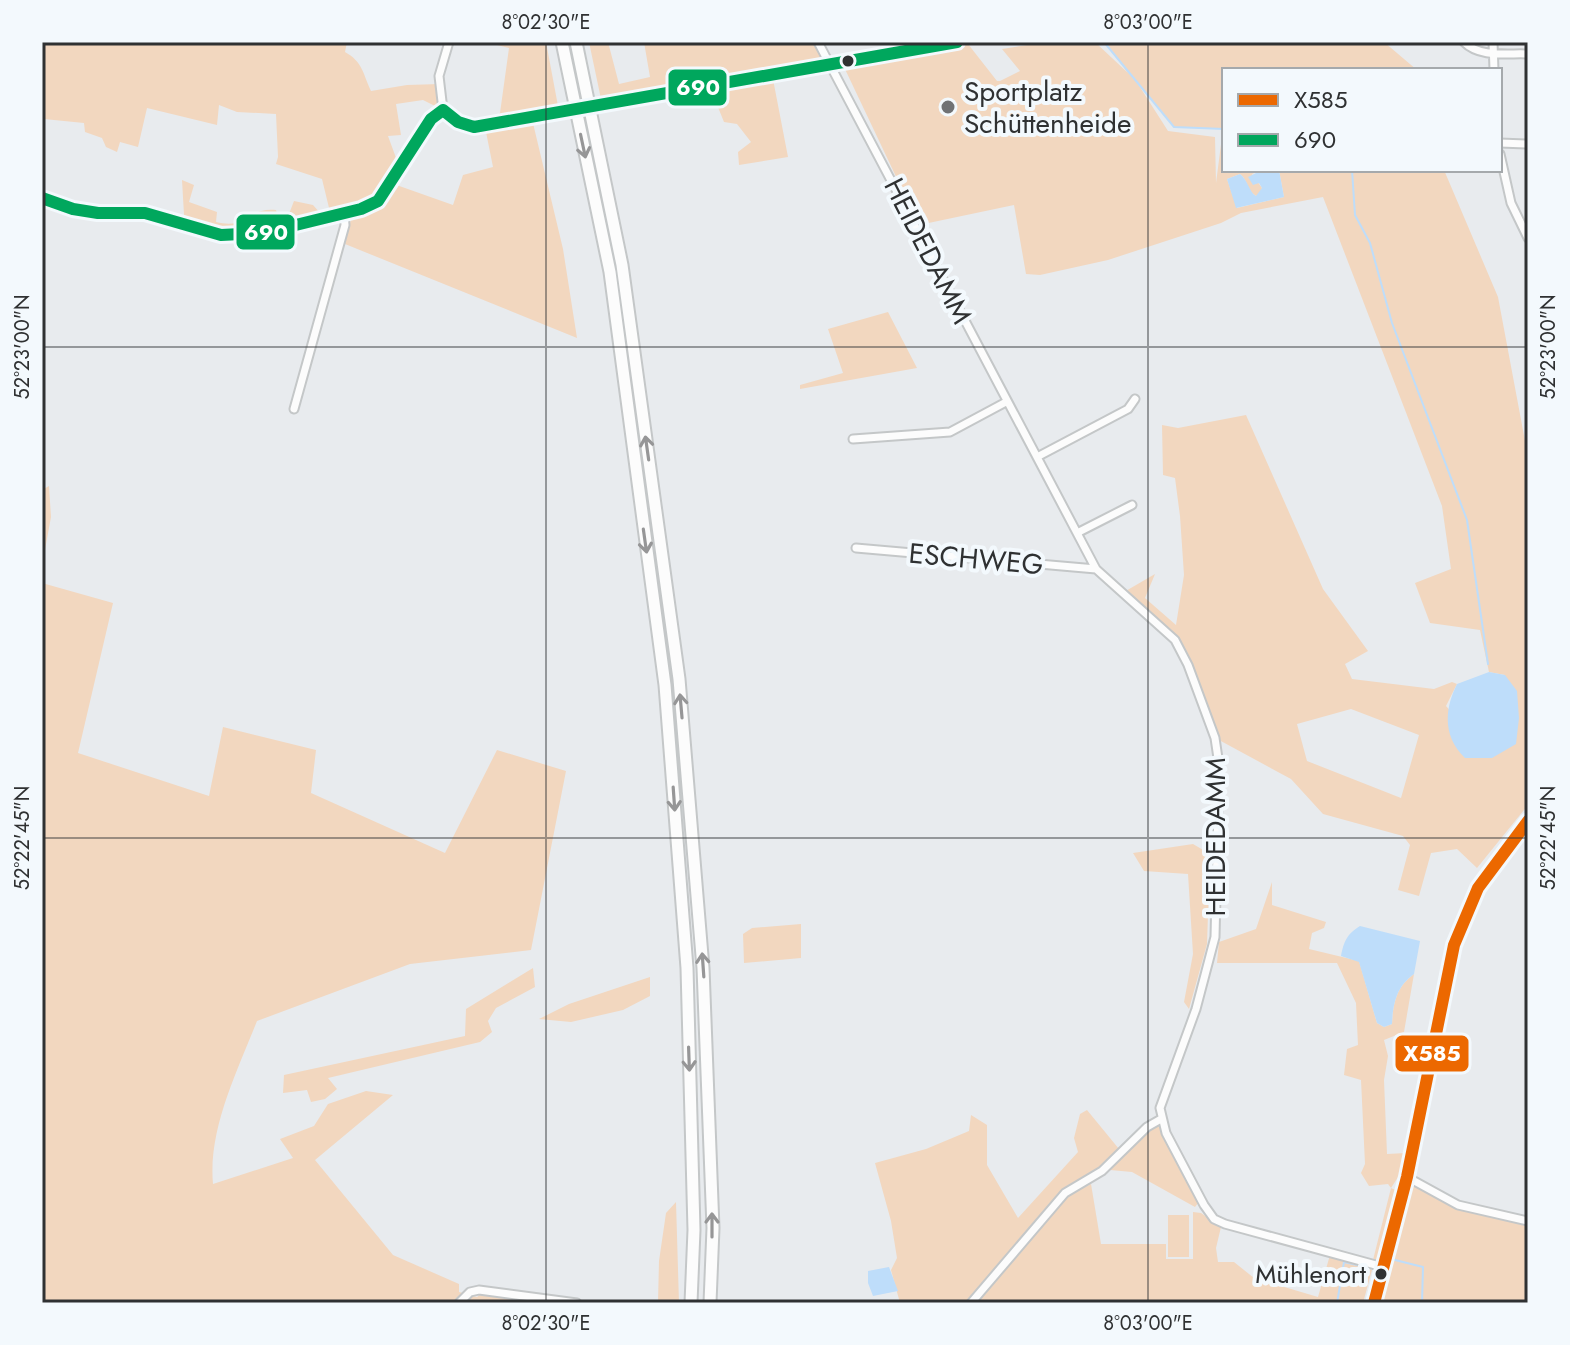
<svg xmlns="http://www.w3.org/2000/svg" width="1570" height="1345" viewBox="0 0 1570 1345" font-family="Jost,sans-serif">
  <style>
    .green { fill: #f2d7bf; fill-rule: evenodd }
    .water { fill: #beddfa }
    .lines { fill: none; stroke-linecap: round; stroke-linejoin: round }
    .stream { stroke: #beddfa; stroke-width: 2 }
    .minor-tunnel { stroke: #c3c6c8; stroke-width: 7; stroke-dasharray: 7 3.5; stroke-linecap: butt }
    .minor-casing { stroke: #c4c7c8; stroke-width: 11 }
    .major-casing { stroke: #c4c7c8; stroke-width: 13 }
    .highway-casing { stroke: #c4c7c8; stroke-width: 15 }
    .minor { stroke: #fcfcfc; stroke-width: 7 }
    .major { stroke: #fcfcfc; stroke-width: 9 }
    .highway { stroke: #fcfcfc; stroke-width: 11 }
    .bus-1-casing { stroke: #f3f9fd; stroke-width: 18 }
    .bus-2-casing { stroke: #f3f9fd; stroke-width: 18 }
    .bus-1 { stroke: #ec6800; stroke-width: 12 }
    .bus-2 { stroke: #00a75d; stroke-width: 12 }
    .oneway { stroke: #969697 }
    .ticks { fill: none; stroke: #2f3132; stroke-width: 2; stroke-opacity: 0.45 }
    .bus-dot { fill: #2f3132; stroke: #f3f9fd; stroke-width: 3 }
    .poi-dot { fill: #707274; stroke: #f3f9fd; stroke-width: 3 }
    .labels { text-anchor: middle; dominant-baseline: central; stroke-width: 8; stroke-linejoin: round; paint-order: stroke }
    .bus-label { font-size: 26px; fill: #2f3132; stroke: #f3f9fd; text-anchor: end }
    .poi-label { font-size: 28px; fill: #2f3132; stroke: #f3f9fd; text-anchor: start }
    .street-label { font-size: 28px; fill: #2f3132; stroke: #f3f9fd }
    .line-badge { stroke: #f3f9fd; stroke-width: 3 }
    .badge-label { font-size: 22px; text-anchor: middle; font-weight: bold; fill: #fff }
    .neatline { fill: none; stroke: #2f3132; stroke-width: 3 }
    .ticks-label { font-size: 20px; text-anchor: middle; fill: #2f3132 }
  </style>
  <rect width="100%" height="100%" fill="#e8ebee"/>
  <path class="green" d="M42 42H347L345 52C363 62 363 74 371 91L407 85 440 84 443 110 423 100 396 104 401 135 388 136 399 166 388 182 453 205 463 175 493 167 485 127 532 119 563 249 577 338 345 244 351 219 359 211 347 207 330 212 322 179 276 164 278 157 276 114 237 112 219 105 217 125 147 108 138 147 120 142 117 152 106 147 102 138 85 132 84 123 44 119 42 124Z
    M485 42H546L558 106 547 113 485 125 500 113 509 48Z
    M589 42H608L619 84 650 77 644 42H818L830 64 601 99Z
    M1046 42H1095L1128 73 1104 42H1384L1417 70H1224V170H1262L1252 174 1262 188 1260 194 1256 196C1247 191 1248 180 1240 174L1227 179 1237 208 1284 197 1279 170H1444L1498 297 1528 457V805L1477 868 1457 849 1431 853 1419 896 1398 890 1410 845 1403 836 1323 814 1291 779 1219 740 1187 652 1175 635 1124 592 1155 574 1145 598 1176 625 1184 575 1180 516 1175 478 1163 475 1162 425 1178 428 1246 415 1323 589 1368 651 1345 664 1352 679 1434 689 1452 682 1457 684 1446 706 1492 758 1505 675 1489 672 1480 630 1430 623 1415 583 1451 569 1442 506 1323 197 1241 213 1221 223 1108 260 1040 275 1026 274 1014 205 919 225 844 67 968 44 997 81H1000L1020 71 1002 49ZM1138 84 1174 127 1223 129 1216 183 1215 137 1168 131ZM1351 709 1419 735 1401 798 1307 761 1297 724Z
    M772 74 788 157 739 165 738 152 751 142 737 124 724 122 709 85Z
    M182 180 194 185 189 202 217 212 216 222C248 230 247 207 276 210L279 220 287 219 294 201 313 205 321 214 318 225C265 245 239 246 185 232Z
    M888 312 917 368 800 389V385L843 373 828 329Z
    M49 486 51 517 42 566V490Z
    M42 583 113 603 78 753 209 796 223 727 316 750 311 793 445 853 497 750 566 771 531 950 410 964 257 1021C237 1072 208 1129 213 1184L293 1158 280 1139 314 1126 328 1104 366 1091 393 1095 315 1160 393 1255 459 1284V1292L477 1297 482 1293 555 1303H42Z
    M1193 844 1210 854 1207 944 1189 1009 1184 1002 1193 954 1188 874 1144 871 1133 853Z
    M1272 882V905L1326 922 1324 928 1312 933 1309 949 1359 961 1377 1023 1384 1027 1392 1024C1393 1004 1396 987 1414 974L1404 1032 1384 1040 1388 1056 1384 1080 1387 1154 1406 1153 1400 1174 1391 1188 1409 1196 1413 1182 1440 1199 1528 1224V1303H1378L1388 1263 1373 1260 1391 1188 1388 1184 1369 1186 1361 1173 1365 1164 1361 1080 1344 1075 1347 1049 1358 1045 1356 1003 1337 963H1217L1219 942 1256 929Z
    M801 924V958L744 963 743 934 752 928Z
    M533 968 535 987 496 1008 488 1021 492 1032 480 1042 328 1078 337 1089 325 1099 311 1102 307 1090 283 1093 284 1075 465 1036 466 1009Z
    M650 977V996L623 1010 571 1022 539 1019 569 1004Z
    M1087 1110 1119 1149 1101 1166 1062 1191 967 1303H900L891 1270 897 1258 891 1221 875 1163 926 1149 969 1131 971 1115 987 1125V1165L1018 1218 1078 1152 1074 1138 1080 1114Z
    M1156 1125 1160 1127 1198 1203 1195 1207 1132 1172 1110 1170Z
    M1091 1184 1101 1244H1166V1259H1193V1212L1201 1213 1221 1227 1216 1248 1218 1262H1234L1254 1278 1318 1297 1330 1255 1372 1270 1363 1303H975L1065 1197Z
    M676 1202 679 1303H658L659 1261 666 1213Z
    M1168 1215H1189V1257H1168Z"/>
  <path class="water" d="M1262 170H1279L1284 197 1236 208 1227 179 1240 174C1248 180 1249 192 1256 196L1262 188 1259 183 1253 185 1248 177Z
    M1489 672 1505 675 1517 691 1519 718 1516 744 1492 758H1465C1443 737 1444 710 1457 684Z
    M1360 926 1420 941 1414 974C1396 987 1393 1004 1392 1024L1384 1027 1377 1023 1359 962 1341 956C1344 941 1347 934 1360 926Z
    M889 1267 898 1291 873 1296 868 1283V1271Z"/>
  <g class="lines">
    <path class="stream" d="M1104 42 1174 127 1224 129
      M1352 170 1355 215 1370 243 1392 323 1467 520 1488 664
      M1379 1257 1381 1249
      M1391 1259 1423 1267 1422 1303
      M1337 1303 1344 1262 1370 1268"/>
    <path class="minor-tunnel" d="M573 108 603 103"/>
    <defs>
      <path id="minor" d="M818 42 1096 569 1175 640 1188 665 1215 738 1219 765 1215 937 1196 1009 1160 1108 1166 1133 1204 1205 1214 1219 1225 1224 1383 1267
        M1464 42C1480 58 1507 53 1528 54
        M1493 42 1494 70
        M603 103 957 42
        M443 110 458 122 474 127 565 110
        M443 110 439 76 449 42
        M1500 143 1528 144
        M1500 154 1511 203 1528 238
        M42 198 73 209 98 213H145L221 235 263 233 361 209 378 201 431 119 443 110
        M294 409 345 225 344 213
        M853 439 950 432 1006 402
        M1037 457 1128 409 1135 399
        M1077 533 1132 505
        M856 548 1096 569
        M1407 1177 1458 1205 1528 1221
        M459 1303 470 1292 479 1290 577 1303
        M971 1303 1065 1193 1102 1171 1147 1127 1161 1119"/>
      <path id="major" d="M1374 1303 1407 1177 1454 945 1478 888 1528 821"/>
      <path id="highway" d="M562 42 610 272 665 685 687 968 694 1230 691 1303
        M576 42 622 265 679 679 703 968 713 1228 710 1303"/>
    </defs>
    <use href="#minor" class="minor-casing"/>
    <use href="#major" class="major-casing"/>
    <use href="#highway" class="highway-casing"/>
    <use href="#minor" class="minor"/>
    <use href="#major" class="major"/>
    <use href="#highway" class="highway"/>
    <defs>
      <path id="bus-1" d="M1374 1303 1407 1177 1454 945 1478 888 1528 821"/>
      <path id="bus-2" d="M443 110 458 122 474 127 957 42
        M42 198 73 209 98 213H145L221 235 263 233 361 209 378 201 431 119 443 110"/>
    </defs>
    <use href="#bus-1" class="bus-1-casing"/>
    <use href="#bus-2" class="bus-2-casing"/>
    <use href="#bus-1" class="bus-1"/>
    <use href="#bus-2" class="bus-2"/>
  </g>
  <defs><path id="oneway-shaft" d="M-6 0H5M1.5-3L5.5 0L1.5 3" fill="none" stroke-width="1.6" stroke-linecap="round" stroke-linejoin="round" transform="scale(2)"/></defs>
  <g class="oneway">
    <use href="#oneway-shaft" transform="translate(583 146) rotate(78)"/>
    <use href="#oneway-shaft" transform="translate(647 448) rotate(-98)"/>
    <use href="#oneway-shaft" transform="translate(645 541) rotate(82)"/>
    <use href="#oneway-shaft" transform="translate(681 706) rotate(-95)"/>
    <use href="#oneway-shaft" transform="translate(674 799) rotate(86)"/>
    <use href="#oneway-shaft" transform="translate(703 965) rotate(-94)"/>
    <use href="#oneway-shaft" transform="translate(689 1059) rotate(88)"/>
    <use href="#oneway-shaft" transform="translate(712 1225) rotate(-90)"/>
  </g>
  <path class="ticks" d="M546 42V1303M1148 42V1303M42 347H1528M42 838H1528"/>
  <g class="bus-dot">
    <circle cx="848" cy="61" r="7"/>
    <circle cx="1381" cy="1274" r="7"/>
  </g>
  <circle class="poi-dot" cx="948" cy="107" r="8"/>
  <g class="labels">
    <g class="bus-label">
      <text x="1366" y="1274">Mühlenort</text>
    </g>
    <g class="poi-label">
      <text x="964" y="91">Sportplatz<tspan x="964" dy="32">Schüttenheide</tspan></text>
    </g>
    <g class="street-label">
      <text transform="translate(928 251) rotate(63)">HEIDEDAMM</text>
      <text transform="translate(976 559) rotate(5)">ESCHWEG</text>
      <text transform="translate(1215 837) rotate(-90)">HEIDEDAMM</text>
    </g>
  </g>
  <g class="line-badge">
    <rect x="667" y="68" width="61" height="39" rx="8" fill="#00a75d"/>
    <rect x="235" y="213" width="61" height="38" rx="8" fill="#00a75d"/>
    <rect x="1394" y="1034" width="76" height="39" rx="8" fill="#ec6800"/>
  </g>
  <g class="badge-label">
    <text x="698" y="95">690</text>
    <text x="266" y="240">690</text>
    <text x="1432" y="1061">X585</text>
  </g>
  <rect width="1570" height="1345" fill="none" stroke="#f3f9fd" stroke-width="88"/>
  <rect x="1222" y="68" width="280" height="104" fill="#f3f9fd" stroke="#a5a9ac" stroke-width="2"/>
  <rect x="1238" y="94" width="40" height="12" fill="#ec6800" stroke="#a5a9ac" stroke-width="2"/>
  <text x="1294" y="108" font-size="24" fill="#2f3132">X585</text>
  <rect x="1238" y="134" width="40" height="12" fill="#00a75d" stroke="#a5a9ac" stroke-width="2"/>
  <text x="1294" y="148" font-size="24" fill="#2f3132">690</text>
  <rect x="44" y="44" width="1482" height="1257" class="neatline"/>
  <g class="ticks-label">
    <text x="546" y="29">8°02'30"E</text>
    <text x="1148" y="29">8°03'00"E</text>
    <text transform="translate(22 347) rotate(-90)" y="7">52°23'00"N</text>
    <text transform="translate(1548 347) rotate(-90)" y="7">52°23'00"N</text>
    <text transform="translate(22 838) rotate(-90)" y="7">52°22'45"N</text>
    <text transform="translate(1548 838) rotate(-90)" y="7">52°22'45"N</text>
    <text x="546" y="1330">8°02'30"E</text>
    <text x="1148" y="1330">8°03'00"E</text>
  </g>
</svg>
